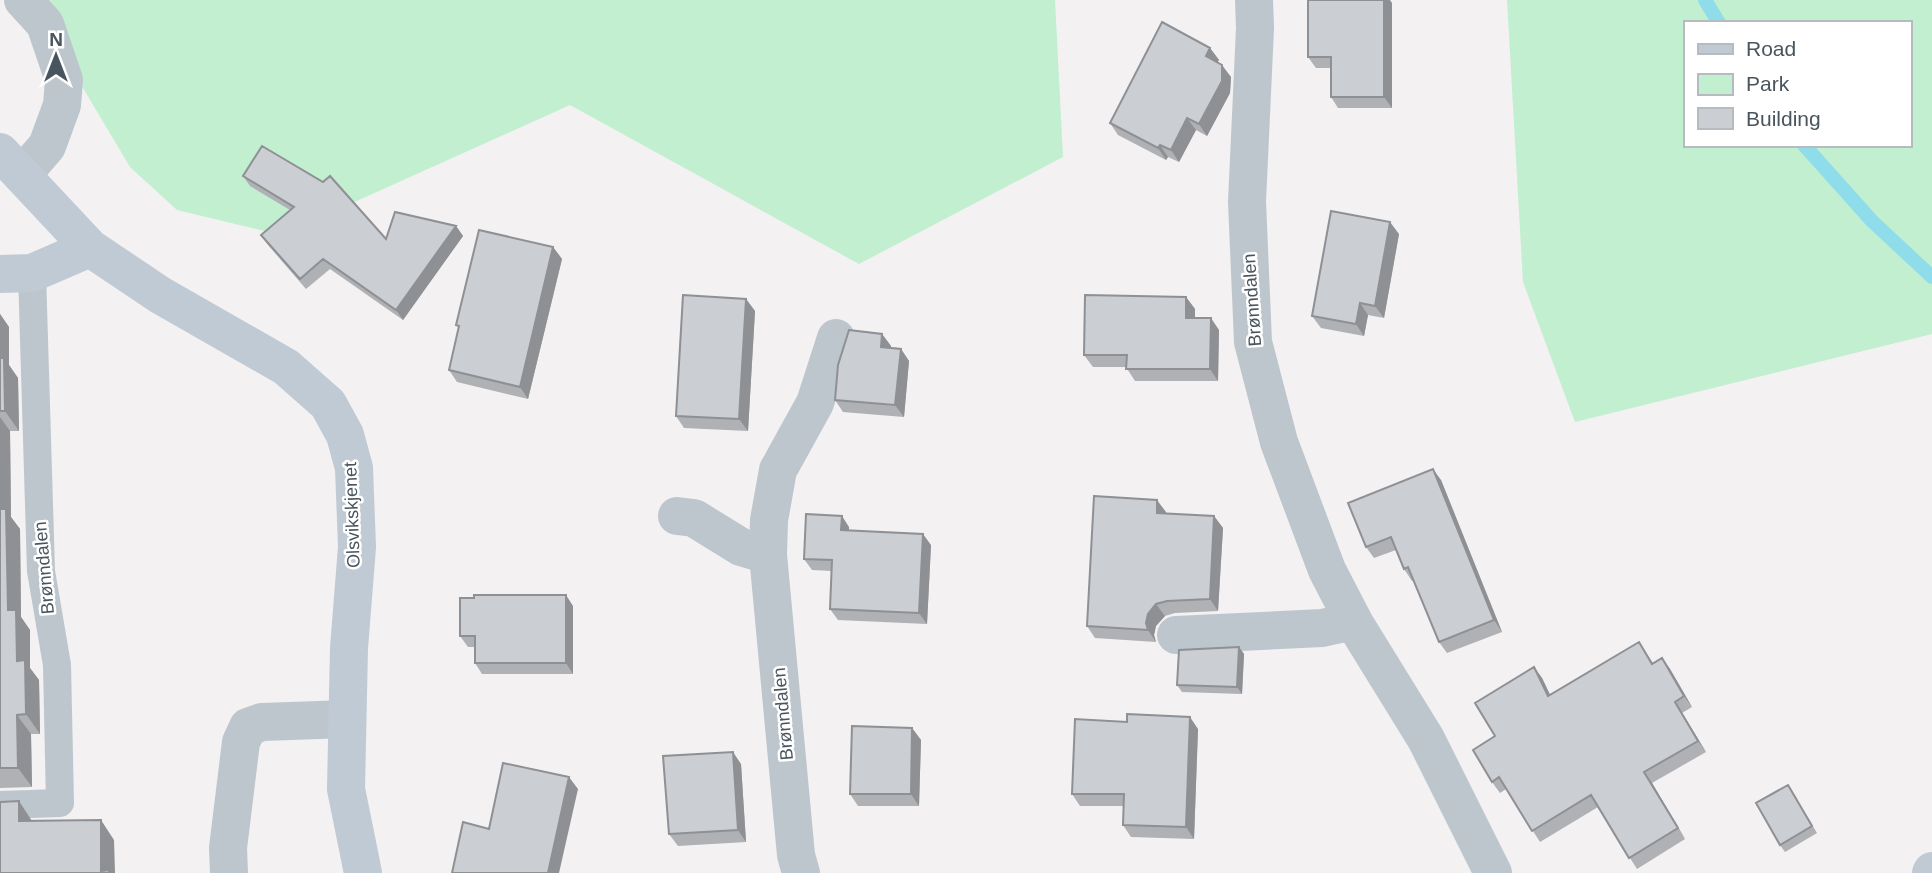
<svg xmlns="http://www.w3.org/2000/svg" width="1932" height="873" viewBox="0 0 1932 873" font-family="Helvetica,sans-serif">
  <style>
    .green { fill: #c1efd0; fill-rule: evenodd }
    .lines { fill: none; stroke-linecap: round; stroke-linejoin: round }
    .stream { stroke: #8fdceb; stroke-width: 14 }
    .lane { stroke: #bdc6cd; stroke-width: 28 }
    .street { stroke: #bdc6cd; stroke-width: 38 }
    .secondary { stroke: #bfcad4; stroke-width: 38 }
    .wall { fill: #afb1b5 }
    .shaded-wall { fill: #8e9094 }
    .building { fill: #cbced3; stroke: #8e9094; stroke-width: 2 }
    .labels { text-anchor: middle; dominant-baseline: central; stroke-width: 5; stroke-linejoin: round; paint-order: stroke }
    .street-label { font-size: 18px; fill: #49555e; stroke: #fff }
  </style>
  <rect width="100%" height="100%" fill="#f3f1f1"/>
  <path class="green" d="M23 0H1055L1063 157 859 264 570 105 281 235 177 210 130 167 45 24Z
    M1507 0H1932V334L1575 422 1523 282ZM1685 23H1909V145H1685Z"/>
  <g class="lines">
    <path class="stream" d="M1705 0 1719 23
      M1804 145 1872 221 1932 277"/>
    <path class="lane" d="M0 805 60 803 57 665 41 571 32 273"/>
    <path class="street" d="M1254 0 1255 28 1247 202 1253 342 1279 442 1327 570 1355 624 1426 739 1493 873
      M22 175 47 146 62 105 64 80 45 24 23 0
      M677 516 694 518 741 547 768 555
      M1176 635 1322 628 1349 622 1355 624
      M229 873 228 848 241 742 248 727 262 722 347 719
      M801 873 796 855 768 555 769 520 778 470 815 403 836 338"/>
    <path class="secondary" d="M0 152 90 248 160 295 286 367 328 404 345 435 354 468 357 547 349 648 346 789 363 873
      M0 274 32 273 90 248
      M1931 873 1932 871"/>
  </g>
  <path class="wall" d="M1392 3V108H1338L1331 97V68H1316L1308 57Z
    M1210 48 1219 60 1217 62 1231 77 1230 93 1207 136 1196 130 1179 162 1168 157 1166 160 1118 135 1110 123Z
    M243 176 386 239 456 226 463 236 403 320 330 269 306 289 268 245 261 235 290 210 250 186Z
    M1399 234 1384 318 1368 315 1364 336 1321 328 1312 316Z
    M553 247 562 259 528 399 457 382 449 370 459 328 456 325Z
    M1186 297 1195 309V318L1219 330 1218 381H1135L1126 367H1093L1084 355Z
    M746 299 755 311 748 431 684 428 676 416Z
    M0 314 9 327V365L18 378 19 431H10L11 517 20 529 21 617 30 630V668L39 680 40 734H31L32 787 0 788Z
    M882 334 891 346V348L901 349 909 361 904 417 843 412 835 400Z
    M1441 480 1502 632 1447 653 1439 642 1414 580 1412 581 1404 569 1396 550 1374 558 1366 547Z
    M1166 512V514L1214 516 1223 528 1218 611 1175 613 1165 616 1156 626 1154 635 1156 642 1095 638 1087 626Z
    M849 527V530L931 545 927 624 838 620 830 609 832 571 812 570 804 559Z
    M573 606V674H482L475 663V647H468L460 636Z
    M1639 642 1653 663 1662 658 1670 669 1692 707 1682 713 1706 752 1652 783 1685 839 1637 869 1598 807 1540 842 1506 789 1500 793 1492 782 1495 736 1534 667 1542 678 1550 695Z
    M1239 647 1244 654 1242 694 1182 692 1177 685Z
    M912 728 921 740 919 806H858L850 794Z
    M1198 729 1194 839 1131 837 1123 825 1124 806H1080L1072 794Z
    M741 764 746 842 678 846 669 834Z
    M1788 785 1817 833 1785 852 1780 845Z"/>
  <path class="shaded-wall" d="M1382 0H1390L1392 3V108L1384 97Z
    M1210 48 1219 60 1214 68 1206 56Z
    M1222 65 1231 77 1230 93 1207 136 1199 124Z
    M1187 118 1196 130 1179 162 1171 150Z
    M1160 145 1168 157 1166 160 1158 148Z
    M1390 222 1399 234 1384 318 1375 306Z
    M456 226 463 236 403 320 396 310Z
    M553 247 562 259 528 399 520 387Z
    M1186 297 1195 309V330L1186 318Z
    M746 299 755 311 748 431 739 419Z
    M1360 303 1368 315 1364 336 1356 324Z
    M0 314 9 327V365L18 378 19 431 5 411 0 364Z
    M1211 318 1219 330 1218 381 1210 369Z
    M882 334 891 346 890 359 881 347Z
    M901 349 909 361 904 417 895 405Z
    M0 417 10 431 11 517 20 529 21 617 30 630V668L39 680 40 734 26 714 8 610 0 513Z
    M1433 469 1441 480 1502 632 1494 620Z
    M1157 500 1166 512 1165 525 1157 513Z
    M842 516 849 527V541L841 530Z
    M1214 516 1223 528 1218 611 1210 599Z
    M923 534 931 545 927 624 919 613Z
    M566 595 573 606V674L566 663Z
    M1156 604 1165 616 1156 626 1154 635 1156 642 1148 630 1146 623 1148 614Z
    M1239 647 1244 654 1242 694 1237 687Z
    M1662 658 1670 669 1692 707 1684 696Z
    M1534 667 1542 678 1556 707 1548 696Z
    M1675 702 1682 713 1706 752 1698 741Z
    M17 715 31 734 32 787 18 768Z
    M1190 717 1198 729 1194 839 1186 827Z
    M912 728 921 740 919 806 911 794Z
    M733 752 741 764 746 842 738 830Z
    M1644 772 1652 783 1685 839 1678 828Z
    M569 777 578 789 559 873H548Z
    M19 801 32 821H19Z
    M101 820 114 840 115 873H102L101 871Z"/>
  <path class="building" d="M1308 0H1384V97H1331V57H1308Z
    M1162 22 1210 48 1206 56 1222 65V81L1199 124 1187 118 1171 150 1160 145 1158 148 1110 123Z
    M262 146 323 182 330 176 386 239 395 212 456 226 396 310 323 259 300 279 261 235 294 207 243 176Z
    M1331 211 1390 222 1375 306 1360 303 1356 324 1312 316Z
    M479 230 553 247 520 387 449 370 459 326 456 325Z
    M683 295 746 299 739 419 676 416Z
    M1085 295 1186 297V318H1211L1210 369H1126L1127 355H1084Z
    M849 330 882 334 881 347 901 349 895 405 835 400 838 365Z
    M0 358H4L5 411H0Z
    M1433 469 1494 620 1439 642 1408 567 1404 569 1391 537 1366 547 1348 503Z
    M1094 496 1157 500V513L1214 516 1210 599 1167 601 1156 604 1148 614 1146 623 1148 630 1087 626Z
    M0 509H6L8 610H16L17 661 25 660 26 714 17 715 18 768H0Z
    M806 514 842 516 841 530 923 534 919 613 830 609 832 560 804 559Z
    M474 595H566V663H475V636H460V598H474Z
    M1639 642 1652 664 1662 658 1684 696 1675 702 1698 741 1644 772 1678 828 1629 858 1591 795 1532 831 1499 777 1492 782 1473 750 1495 736 1475 703 1534 667 1548 696Z
    M1239 647 1237 687 1177 685 1179 650Z
    M1127 714 1190 717 1186 827 1123 825 1124 794H1072L1075 719 1127 722Z
    M852 726 912 728 911 794H850Z
    M733 752 738 830 669 834 663 756Z
    M503 763 569 777 548 873H452L463 822 489 829Z
    M1788 785 1812 826 1780 845 1756 803Z
    M19 801V821L101 820V871L109 870V873H0V802Z"/>
  <g class="labels">
    <g class="street-label">
      <text transform="translate(1252 300) rotate(-94)">Brønndalen</text>
      <text transform="translate(352 515) rotate(-92)">Olsvikskjenet</text>
      <text transform="translate(44 568) rotate(-95)">Brønndalen</text>
      <text transform="translate(783 714) rotate(-95)">Brønndalen</text>
    </g>
  </g>
  <rect x="1684" y="21" width="228" height="126" fill="#ffffff" stroke="#b6bbbf" stroke-width="2"/>
  <rect x="1698" y="44" width="35" height="10" fill="#bfcad4" stroke="#b6bbbf" stroke-width="2"/>
  <text x="1746" y="56" font-size="21" fill="#49555e">Road</text>
  <rect x="1698" y="74" width="35" height="21" fill="#c1efd0" stroke="#b6bbbf" stroke-width="2"/>
  <text x="1746" y="91" font-size="21" fill="#49555e">Park</text>
  <rect x="1698" y="108" width="35" height="21" fill="#cbced3" stroke="#b6bbbf" stroke-width="2"/>
  <text x="1746" y="126" font-size="21" fill="#49555e">Building</text>
  <g transform="translate(56 56)" stroke="#ffffff" stroke-width="5" paint-order="stroke">
  <path d="M0-5L12 26L0 18L-12 26Z" fill="#49555e"/>
  <text y="-10" font-size="19" font-weight="bold" text-anchor="middle" fill="#49555e">N</text>
  </g>
</svg>
